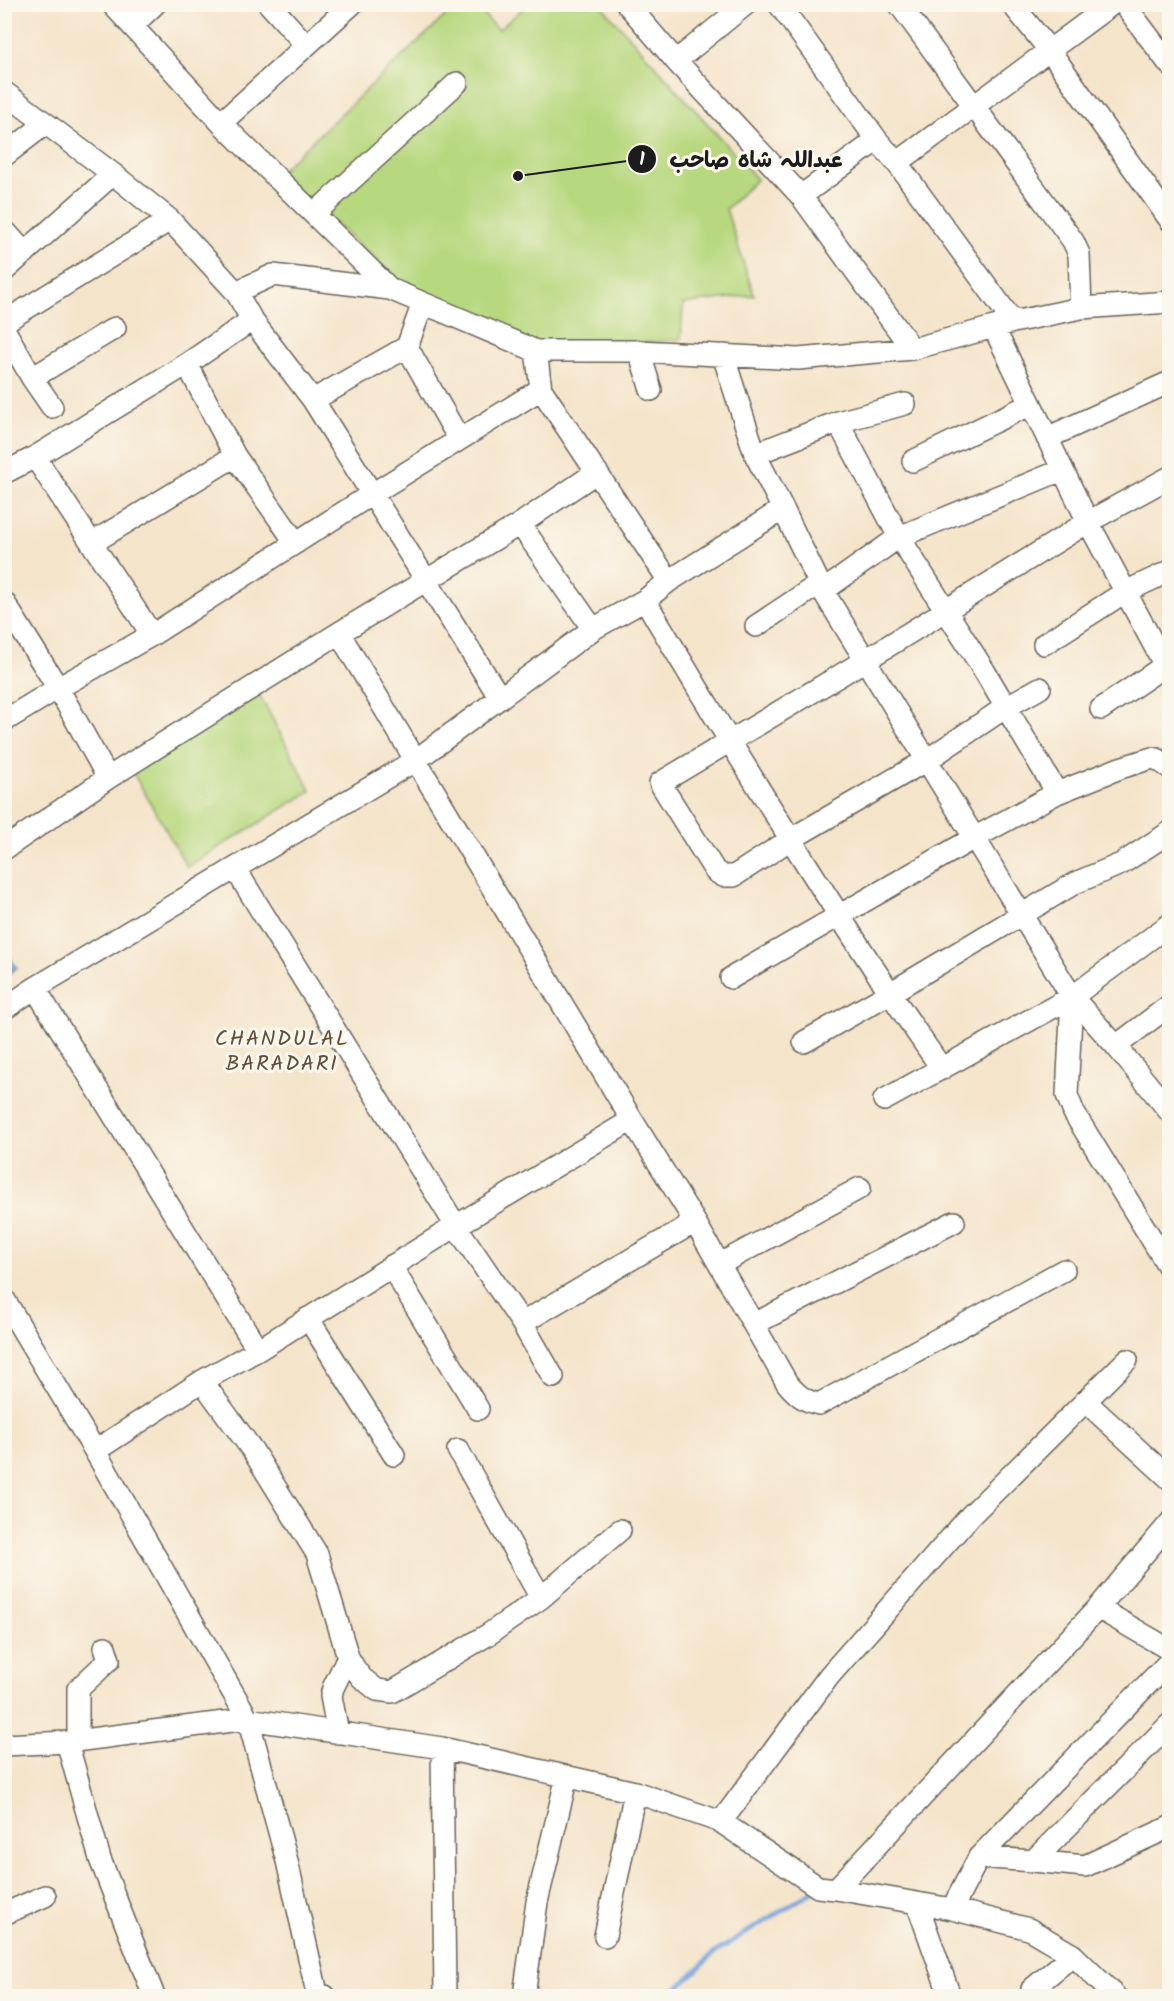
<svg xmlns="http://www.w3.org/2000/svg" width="1174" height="2001" viewBox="0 0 1174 2001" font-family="Kalam,'Playpen Sans Arabic',sans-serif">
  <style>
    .green { fill: #b8d87f; stroke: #6a7a4e; stroke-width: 1.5 }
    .water { fill: #73a2dc; stroke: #485f7c; stroke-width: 1.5 }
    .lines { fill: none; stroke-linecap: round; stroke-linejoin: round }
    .stream { stroke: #73a2dc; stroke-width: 5 }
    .minor-casing { stroke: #686259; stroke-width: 24 }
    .minor { stroke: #fff; stroke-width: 21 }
    .labels { text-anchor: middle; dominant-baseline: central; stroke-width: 6; stroke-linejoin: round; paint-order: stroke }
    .neighbourhood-label { font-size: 22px; letter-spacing: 1.5px; fill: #61503e; stroke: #fbf7ec }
    .leader { fill: none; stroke: #1c1c1c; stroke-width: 2 }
    .callout-dot { fill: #1c1c1c; stroke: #fbf7ec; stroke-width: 2 }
    .mark-label { font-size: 18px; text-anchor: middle; font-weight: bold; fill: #fff }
    .callout-label { font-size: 22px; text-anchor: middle; font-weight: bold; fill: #1c1c1c; stroke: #fbf7ec; stroke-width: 6; stroke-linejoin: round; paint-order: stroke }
  </style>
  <rect width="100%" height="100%" fill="#fbf7ec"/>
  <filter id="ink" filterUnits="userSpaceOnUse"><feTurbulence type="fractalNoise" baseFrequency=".0167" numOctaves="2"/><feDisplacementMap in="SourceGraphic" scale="12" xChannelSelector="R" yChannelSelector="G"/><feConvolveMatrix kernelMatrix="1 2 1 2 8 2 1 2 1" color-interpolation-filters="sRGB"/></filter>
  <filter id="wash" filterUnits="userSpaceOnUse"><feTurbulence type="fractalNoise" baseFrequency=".008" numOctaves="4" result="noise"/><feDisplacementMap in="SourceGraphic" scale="24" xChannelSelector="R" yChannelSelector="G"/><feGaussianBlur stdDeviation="1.35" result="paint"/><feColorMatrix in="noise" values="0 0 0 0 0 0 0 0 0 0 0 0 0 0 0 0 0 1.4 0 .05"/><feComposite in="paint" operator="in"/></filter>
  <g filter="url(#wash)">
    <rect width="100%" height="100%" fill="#f4e4ca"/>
    <path class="green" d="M457 5H475L498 30 527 5H601L757 179 726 209 754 295 683 304 681 339 577 349 535 346 410 290 278 173Z
      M257 690 311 791 187 867 128 764Z"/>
    <path class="water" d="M4 949 17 968 5 976H4Z"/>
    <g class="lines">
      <path class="stream" d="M670 1996 714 1953 813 1891"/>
    </g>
  </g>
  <g filter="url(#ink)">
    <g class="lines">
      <defs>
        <path id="minor" d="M112 4 221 123 390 289 536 351H639L798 359 912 349 1013 322 1081 308 1170 302
          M269 4 306 45
          M627 4 676 61
          M746 4 676 61 801 196 912 349
          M779 4 877 140
          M899 4 1073 241 1079 254 1081 308
          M1012 4 1050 51 1170 220
          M1124 4 1170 65
          M132 26 155 4
          M4 92 113 174 170 220 236 292 252 320 313 400 500 698
          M221 123 352 4
          M4 156 45 124
          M897 163 1112 4
          M801 196 877 140 897 163 1013 322
          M314 214 457 83
          M4 230 25 253
          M4 271 113 174
          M236 292 273 275 390 289
          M423 303 407 347 459 439
          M252 320 187 364 235 456 296 543
          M4 322 170 220
          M994 328 1088 522 1170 675
          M4 329 32 378 52 407
          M536 351 541 389 669 581
          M639 351 651 390
          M723 355 755 454 783 509 823 591 1072 997 1067 1095 1074 1113 1170 1269
          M32 378 115 328
          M313 400 407 347
          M838 422 899 537 985 672 1057 793
          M1047 438 1170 382
          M755 454 838 422 905 404
          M35 457 187 364
          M913 461 1031 404
          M4 473 35 457 152 635
          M520 524 597 472
          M92 543 235 456
          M823 591 899 537 1062 470
          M645 600C739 759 836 917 942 1069
          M4 602 58 688 108 778
          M756 626 819 584
          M339 633 632 1120 695 1222 787 1383C797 1395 804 1401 819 1404L1064 1270
          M1044 644 1125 592 1170 571
          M1040 688 1006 707 927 760 791 839 734 876H723L715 871 660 783 864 661 1088 522 1170 477
          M1101 709 1170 662
          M4 721 58 688 152 635 372 494 541 389
          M4 849 108 778 339 633 520 524 593 629
          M236 870 456 1226 522 1323 553 1377
          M1170 924 1072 997 1116 1046 1170 1112
          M731 978 974 838 1057 793 1120 768 1152 758 1157 759 1170 768
          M35 988 258 1350
          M4 1009 35 988 416 760 593 629 645 600 669 581 783 509
          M804 1042 890 993 1075 883 1121 864 1170 832
          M1116 1046 1170 1005
          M884 1100 1072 997
          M720 1264 860 1188
          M391 1266 478 1409
          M4 1299 95 1451 248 1719 287 1861 317 1993 325 1996
          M308 1318 394 1455
          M522 1323 695 1222
          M754 1324 954 1222
          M202 1381 253 1451 317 1554 348 1657 355 1669 362 1678 377 1690 392 1692 489 1634 541 1598 620 1530
          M1085 1401 1170 1479
          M458 1450 541 1598
          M95 1451 202 1381 258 1350 456 1226 632 1120
          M1098 1608 1170 1650
          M338 1733 331 1696 333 1688 348 1657
          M78 1741V1689L109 1660 105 1647
          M67 1742 100 1859 154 1996
          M4 1745 67 1742 248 1719 442 1748 635 1792 721 1822 818 1887 836 1889 952 1909 1029 1929 1073 1955 1115 1996
          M442 1748 445 1996
          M721 1822 829 1676 971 1515 1127 1360
          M979 1857 1170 1661
          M1033 1861 1085 1866 1170 1827
          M836 1889 1098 1608 1170 1523
          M917 1903 950 1996
          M952 1909 979 1857 1033 1861 1170 1724
          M4 1914 45 1896
          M605 1936 635 1792
          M1032 1989 1073 1955
          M524 1996 537 1902 567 1776"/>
      </defs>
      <use href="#minor" class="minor-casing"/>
      <use href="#minor" class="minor"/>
    </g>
  </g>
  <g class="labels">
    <g class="neighbourhood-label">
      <text x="282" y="1039">CHANDULAL<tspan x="282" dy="25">BARADARI</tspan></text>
    </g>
  </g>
  <path class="leader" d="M518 176L642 159"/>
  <g class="callout-dot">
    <circle cx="518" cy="176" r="6"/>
    <circle cx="642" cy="159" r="15"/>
  </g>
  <g class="mark-label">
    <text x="642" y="165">1</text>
  </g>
  <g class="callout-label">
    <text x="756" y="167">عبداللہ شاہ صاحب</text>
  </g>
  <rect width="1174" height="2001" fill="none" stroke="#fbf7ec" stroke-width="24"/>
</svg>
